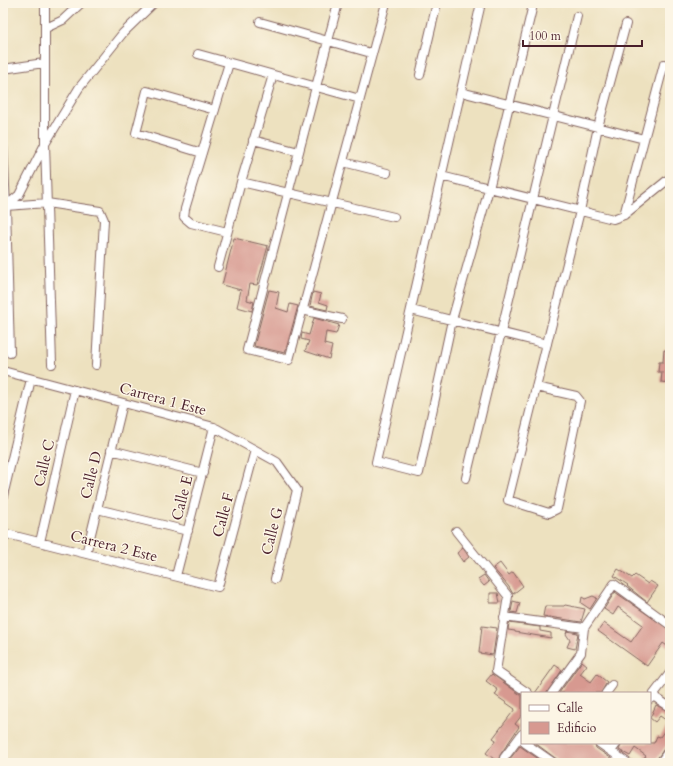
<svg xmlns="http://www.w3.org/2000/svg" width="673" height="766" viewBox="0 0 673 766" font-family="Cardo,serif">
  <style>
    .building { fill: #d79990 }
    .lines { fill: none; stroke-linecap: round; stroke-linejoin: round }
    .minor-casing { stroke: #83635f; stroke-width: 10 }
    .minor { stroke: #fff; stroke-width: 8 }
    .labels { text-anchor: middle; dominant-baseline: central; stroke-width: 3; stroke-linejoin: round; paint-order: stroke }
    .street-label { font-size: 15px; fill: #4a1f2b; stroke: #fcf5e5 }
  </style>
  <rect width="100%" height="100%" fill="#fcf5e5"/>
  <filter id="ink" filterUnits="userSpaceOnUse"><feTurbulence type="fractalNoise" baseFrequency=".025" numOctaves="2"/><feDisplacementMap in="SourceGraphic" scale="8" xChannelSelector="R" yChannelSelector="G"/><feConvolveMatrix kernelMatrix="1 2 1 2 8 2 1 2 1" color-interpolation-filters="sRGB"/></filter>
  <filter id="wash" filterUnits="userSpaceOnUse"><feTurbulence type="fractalNoise" baseFrequency=".012" numOctaves="4" result="noise"/><feDisplacementMap in="SourceGraphic" scale="16" xChannelSelector="R" yChannelSelector="G"/><feGaussianBlur stdDeviation="0.9" result="paint"/><feColorMatrix in="noise" values="0 0 0 0 0 0 0 0 0 0 0 0 0 0 0 0 0 1.4 0 .05"/><feComposite in="paint" operator="in"/></filter>
  <g filter="url(#wash)">
    <rect width="100%" height="100%" fill="#ede1bf"/>
    <g id="blocks">
      <path class="building" d="M234 238 268 246 257 285 250 284 247 300 254 302 252 311 237 307 241 290 222 285Z
        M269 290 279 292 276 308 288 312 290 304 298 306 285 353 254 346Z
        M313 292 321 294 319 302 328 305 327 310 310 306Z
        M314 318 339 325 336 334 326 332 324 344 332 346 329 359 305 351 309 341 301 339 302 333 309 335Z
        M664 350 670 351V383L661 382 662 372H658L659 362H663Z
        M463 548 469 557 463 562 457 553Z
        M500 563 509 575 513 572 523 586 513 594 509 587 493 568Z
        M618 569 632 578 635 575 648 584 650 581 658 586 647 602 627 586 628 585 614 576Z
        M484 575 489 582 484 586 478 579Z
        M615 592 670 630V648L663 643 647 666 598 631 604 623 631 642 643 625 618 607 613 615 604 609Z
        M490 593H498L500 603H490Z
        M593 596 597 598 590 609 581 603 582 597 585 599Z
        M513 601 520 603 517 613 511 612Z
        M565 605 585 609 581 622 543 616 545 606H564Z
        M509 623 540 627V631L551 633V638L515 632V631L508 630Z
        M482 626 497 628 493 655 479 653Z
        M567 631 578 633 575 649 567 647 570 640 566 634Z
        M582 661 587 665 580 674 591 682 597 674 607 682 601 693H559Z
        M555 665 562 670 547 693H535Z
        M492 674 522 696V715L515 724 519 727 500 755 498 762 486 753 496 740 493 738 515 709 495 695 498 690 486 681Z
        M656 705 670 712V723L660 716 655 722 650 718Z
        M670 723V744L666 746 654 763H641L646 756 635 748 630 756 619 750 622 743H654L657 736 660 737Z
        M535 743H594L596 748 615 761 614 763H562Z
        M520 746 543 762V763H514L509 760Z"/>
    </g>
  </g>
  <g filter="url(#ink)">
    <use href="#blocks" fill-opacity="0" stroke="#83635f" stroke-width="1"/>
    <g class="lines">
      <defs>
        <path id="minor" d="M45 3V144L52 364
          M338 3 247 350 289 360 386 3
          M481 3 376 462 419 473 452 320 489 189 532 9
          M260 22 371 53
          M46 28 63 20 81 3
          M198 54 360 99
          M3 69 44 63
          M420 75 437 3
          M461 92 644 139
          M253 140 299 152
          M3 145 6 206
          M202 153 136 133 147 91 215 110
          M343 162 387 173
          M441 176 613 219 624 215 670 178
          M241 182 394 217
          M6 206 47 203 100 211 104 220 96 365
          M624 215 664 64
          M227 232 191 223 184 217 185 209 229 63
          M218 267 241 182 273 75
          M302 310 342 319
          M411 310 547 344
          M10 353 6 206 19 195 45 144 79 88 123 33 154 3
          M3 371 214 427 277 462 297 490 275 579
          M536 387 576 396 580 401 557 509 549 513 508 500 580 211 598 127 626 24
          M111 450 203 473
          M466 478 577 16
          M3 496 31 379
          M97 509 188 531
          M456 531 508 596 496 671 528 693
          M3 533 218 587 255 450
          M40 542 75 390
          M86 554 123 403
          M176 576 214 427
          M504 617 584 628
          M552 693 581 653 584 628 614 584 670 625
          M606 693 612 685
          M653 696 670 707
          M650 699 670 673
          M525 743 554 763
          M599 743 628 763
          M611 751 617 743
          M503 763 504 758 522 734
          M660 763 670 749"/>
      </defs>
      <use href="#minor" class="minor-casing"/>
      <use href="#minor" class="minor"/>
    </g>
  </g>
  <g class="labels">
    <g class="street-label">
      <text transform="translate(163 399) rotate(15)">Carrera 1 Este</text>
      <text transform="translate(44 463) rotate(-77)">Calle C</text>
      <text transform="translate(91 475) rotate(-76)">Calle D</text>
      <text transform="translate(182 498) rotate(-76)">Calle E</text>
      <text transform="translate(223 515) rotate(-75)">Calle F</text>
      <text transform="translate(272 531) rotate(-76)">Calle G</text>
      <text transform="translate(114 546) rotate(14)">Carrera 2 Este</text>
    </g>
  </g>
  <rect width="673" height="766" fill="none" stroke="#fcf5e5" stroke-width="16"/>
  <rect x="521" y="692" width="130" height="52" fill="#fcf5e5" stroke="#b59f9b"/>
  <rect x="529" y="705" width="20" height="6" fill="#ffffff" stroke="#b59f9b"/>
  <text x="557" y="712" font-size="12" fill="#4a1f2b">Calle</text>
  <rect x="529" y="722" width="20" height="12" fill="#d79990" stroke="#b59f9b"/>
  <text x="557" y="732" font-size="12" fill="#4a1f2b">Edificio</text>
  <path d="M523 40v6h119v-6" fill="none" stroke="#4a1f2b" stroke-width="2"/>
  <text x="529" y="40" font-size="12" fill="#4a1f2b" stroke="#fcf5e5" stroke-width="3" paint-order="stroke">100 m</text>
</svg>
